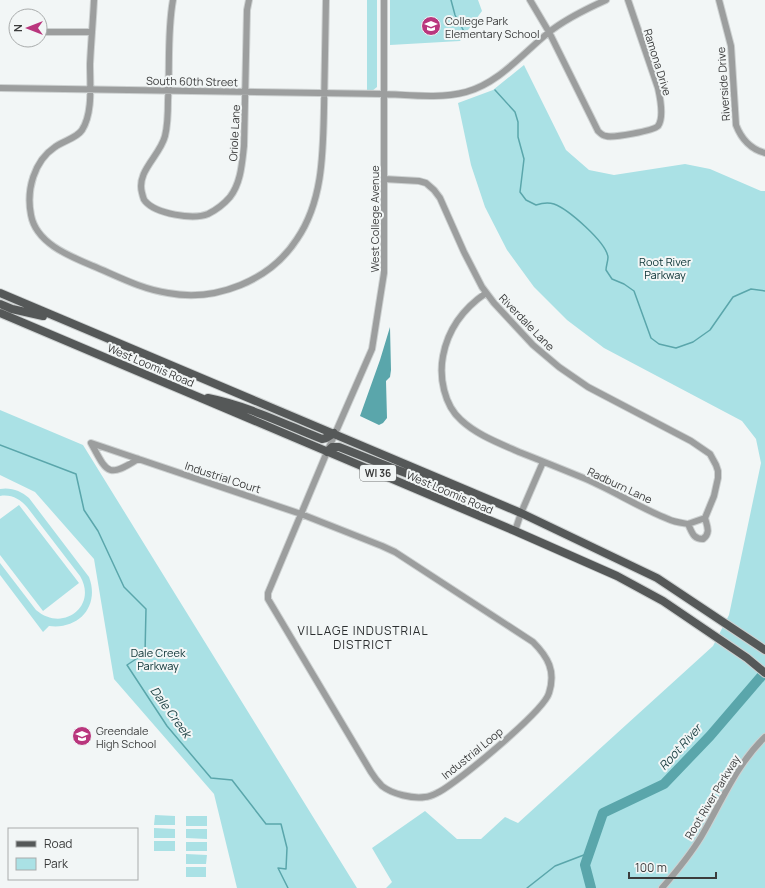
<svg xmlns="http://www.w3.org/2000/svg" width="765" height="888" viewBox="0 0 765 888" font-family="Manrope,sans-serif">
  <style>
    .green { fill: #aae1e5 }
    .water { fill: #5aa6ab }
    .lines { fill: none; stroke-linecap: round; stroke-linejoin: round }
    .stream { stroke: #5aa6ab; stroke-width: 1.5 }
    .river { stroke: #5aa6ab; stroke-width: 10 }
    .minor-casing { stroke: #cdd1d1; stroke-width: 8 }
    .major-casing { stroke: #cdd1d1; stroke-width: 10 }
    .minor { stroke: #9c9e9e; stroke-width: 6 }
    .major { stroke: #555858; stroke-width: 8 }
    .labels { text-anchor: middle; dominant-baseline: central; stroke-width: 4; stroke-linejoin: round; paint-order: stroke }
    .shield { fill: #f2f6f6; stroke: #727474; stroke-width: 1 }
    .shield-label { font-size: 10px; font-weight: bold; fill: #3b3c3c }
    .poi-label { font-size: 11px; fill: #3b3c3c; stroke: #f2f6f6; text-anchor: start }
    .street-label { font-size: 11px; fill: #3b3c3c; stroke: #f2f6f6 }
    .park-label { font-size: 11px; fill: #0a3133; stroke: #f2f6f6 }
    .neighbourhood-label { font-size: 12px; letter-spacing: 1px; fill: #2b2e2f; stroke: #f2f6f6 }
    .water-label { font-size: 12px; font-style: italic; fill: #1c4143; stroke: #f2f6f6 }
  </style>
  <rect width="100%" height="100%" fill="#f2f6f6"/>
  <path class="green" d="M367 0H377V87L372 91H367Z
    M390 0H478L482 11 460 41 390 45Z
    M524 65 566 150 589 170 614 175 685 164 710 169 761 191H765V888H386L392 882 372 848 425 811 457 839H481L505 817 518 823 713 646 729 615 761 463 756 439 742 421 604 348 567 320 534 287 507 250 485 207 471 165 458 103 493 90Z
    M0 410 83 445 357 888H237L214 794 114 679 94 559 35 492 0 475Z
    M0 489C11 487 21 491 29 498L89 577C100 606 79 630 49 626L43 632 0 575V563L36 610C63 633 98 606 80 576L27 507C20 499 11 494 0 496Z
    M19 505 79 583 43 611 0 555V519Z
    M155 815 175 816V825H154Z
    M186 816H207V826H186Z
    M154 828 175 829V838H154Z
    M186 829H207V839L186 838Z
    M154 841H175V851H154Z
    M186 842H207V851H186Z
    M186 854 207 855 206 864H186Z
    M186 867H206V877H186Z"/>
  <path class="water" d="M390 327 391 370 390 377 386 381 387 418 383 423 379 425 360 416 380 360Z"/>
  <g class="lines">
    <path class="stream" d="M451 0 455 15 466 35
      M495 90 515 112 518 122V137L524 159 520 192 526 200 536 205C542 203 548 202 554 204 568 209 606 242 608 257 608 261 606 266 606 270L612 279 624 284 634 291 651 338 659 344 676 348 693 342 710 330 733 297 751 289 765 291
      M0 445 76 474 84 510 98 531 124 587 146 609 145 653 127 665 167 726 211 778 232 780 266 824H281L287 848 286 869 278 868 288 888
      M527 888 555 866 589 853"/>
    <path class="river" d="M591 888 585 865 603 813 664 784 710 736 765 672"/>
    <defs>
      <path id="minor" d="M94 0C93 21 91 43 90 64 90 85 93 113 82 130 77 138 63 141 55 147 34 161 26 190 31 215 36 243 69 256 93 266 117 276 141 289 168 293 216 302 270 281 297 239 323 201 323 153 324 108 325 72 325 36 326 0
        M173 0C167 33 170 67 168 100 168 112 168 124 165 136 160 156 136 171 142 193 143 196 143 199 145 201 156 214 193 220 208 214 216 210 224 204 230 197 241 183 242 163 244 146L247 10 249 0
        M530 0 549 32 598 131C600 133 603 136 606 136 613 138 653 131 658 126 664 118 660 97 658 88L628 0
        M719 0 731 46 736 125C741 138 750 149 765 153
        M40 32H92
        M0 88 384 94C410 95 440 99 466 92 499 83 522 54 548 33 565 19 586 9 606 0
        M384 179 419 181 426 183 434 190 440 198 464 252 482 287 494 303 533 345 559 367 588 387 691 441 710 454 716 465 718 471V478L714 496 705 518 688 524
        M486 293C464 308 448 329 443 356 439 377 444 405 461 420 477 435 499 443 519 452 542 461 564 470 586 479 614 491 640 508 668 519 674 522 682 523 688 524
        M138 459C107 479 107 472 91 443L301 514 382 546 395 552 533 642C548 657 556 671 549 693 544 711 458 782 439 792 435 794 430 797 425 797 413 799 392 794 382 786 378 782 374 777 371 772L268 599V593L327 452 372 349 384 273V0
        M688 524C692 532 693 539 703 539 711 533 707 526 705 518
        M515 531 521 513 543 462
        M662 888C676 872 690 855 701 837 721 803 736 765 765 737"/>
      <path id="major" d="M0 293 521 513 657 578 765 650
        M0 304 12 309 43 316
        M0 313 515 531 617 576 663 601 747 658 765 673
        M208 398C248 406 284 424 322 439L326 438 334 433
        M327 452 332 447H339C378 462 416 479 457 490"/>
    </defs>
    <use href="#minor" class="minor-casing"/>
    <use href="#major" class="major-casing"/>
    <use href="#minor" class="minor"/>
    <use href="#major" class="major"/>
  </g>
  <defs>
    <symbol id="school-disc" viewBox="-11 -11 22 22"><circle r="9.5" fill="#b9367d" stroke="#f2f6f6"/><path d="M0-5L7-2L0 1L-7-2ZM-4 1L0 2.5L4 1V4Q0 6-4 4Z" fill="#fff"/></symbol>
  </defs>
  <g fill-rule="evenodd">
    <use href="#school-disc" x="420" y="15" width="22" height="22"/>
    <use href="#school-disc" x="71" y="725" width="22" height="22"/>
  </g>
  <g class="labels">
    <rect class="shield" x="360" y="465" width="36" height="16" rx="3"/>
    <g class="shield-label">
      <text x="378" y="473">WI 36</text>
    </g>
    <g class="poi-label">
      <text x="445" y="20">College Park<tspan x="445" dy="13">Elementary School</tspan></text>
      <text x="96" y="730">Greendale<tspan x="96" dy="13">High School</tspan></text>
    </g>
    <g class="street-label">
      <text transform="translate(658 62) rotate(73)">Ramona Drive</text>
      <text transform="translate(192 81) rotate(1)">South 60th Street</text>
      <text transform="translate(723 84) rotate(-94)">Riverside Drive</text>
      <text transform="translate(234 133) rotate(-87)">Oriole Lane</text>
      <text transform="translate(374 219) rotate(-90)">West College Avenue</text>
      <text transform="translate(527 322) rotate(46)">Riverdale Lane</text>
      <text transform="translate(151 365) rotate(23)">West Loomis Road</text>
      <text transform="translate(223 477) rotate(18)">Industrial Court</text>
      <text transform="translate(620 485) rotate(25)">Radburn Lane</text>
      <text transform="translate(450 492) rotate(23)">West Loomis Road</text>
      <text transform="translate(472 753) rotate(-39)">Industrial Loop</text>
      <text transform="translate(712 797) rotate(-59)">Root River Parkway</text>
    </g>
    <g class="park-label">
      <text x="665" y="261">Root River<tspan x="665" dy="13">Parkway</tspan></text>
      <text x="158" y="652">Dale Creek<tspan x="158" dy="13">Parkway</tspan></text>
    </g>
    <g class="neighbourhood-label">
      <text x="363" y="630">VILLAGE INDUSTRIAL<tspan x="363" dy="14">DISTRICT</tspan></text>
    </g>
    <g class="water-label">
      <text transform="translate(171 712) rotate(54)">Dale Creek</text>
      <text transform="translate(680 747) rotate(-48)">Root River</text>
    </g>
  </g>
  <rect x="8" y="828" width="130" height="52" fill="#f2f6f6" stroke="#a9acac"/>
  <rect x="16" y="841" width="20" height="6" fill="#555858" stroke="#a9acac"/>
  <text x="44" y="848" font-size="12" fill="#3b3c3c">Road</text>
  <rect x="16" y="858" width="20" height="12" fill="#aae1e5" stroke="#a9acac"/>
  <text x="44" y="868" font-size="12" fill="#3b3c3c">Park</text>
  <g transform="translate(28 28) rotate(270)"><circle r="19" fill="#f2f6f6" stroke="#a9acac"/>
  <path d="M0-3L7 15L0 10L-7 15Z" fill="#b9367d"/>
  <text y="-6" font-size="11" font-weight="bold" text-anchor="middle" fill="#3b3c3c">N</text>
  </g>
  <path d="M629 872v6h87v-6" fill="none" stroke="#3b3c3c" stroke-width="2"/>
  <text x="635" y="872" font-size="12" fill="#3b3c3c" stroke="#f2f6f6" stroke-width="3" paint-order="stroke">100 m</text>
</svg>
